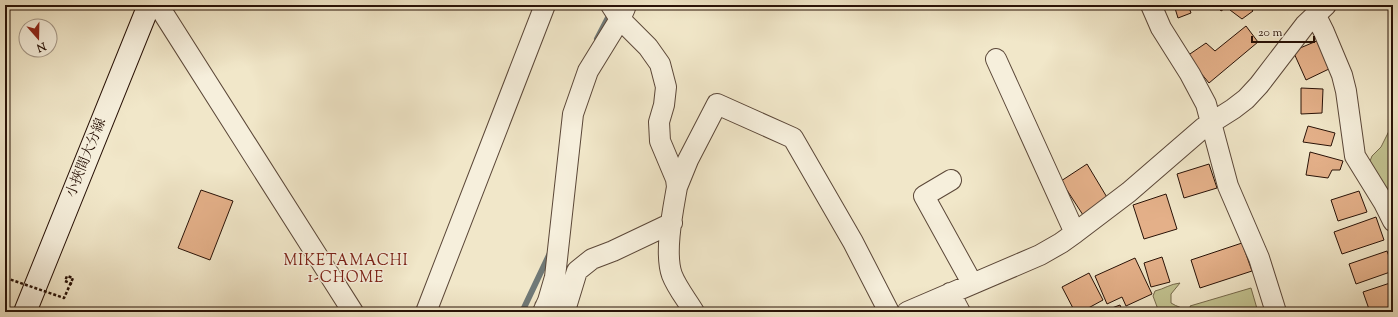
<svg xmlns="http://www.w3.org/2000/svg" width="1398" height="317" viewBox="0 0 1398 317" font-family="'Sorts Mill Goudy','Noto Serif JP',serif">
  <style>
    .green { fill: #c2c391; stroke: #766a4c }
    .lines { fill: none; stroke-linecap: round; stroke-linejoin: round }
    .stream { stroke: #707977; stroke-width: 6 }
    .building { fill: #e4b089; stroke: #291207 }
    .street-casing { stroke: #5b4738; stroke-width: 22 }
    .secondary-casing { stroke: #291207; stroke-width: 24 }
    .path { stroke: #291207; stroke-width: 2.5; stroke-dasharray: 3 2; stroke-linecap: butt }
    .street { stroke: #f6efdc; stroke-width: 20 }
    .secondary { stroke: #f6efdc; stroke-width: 22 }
    .path-bridge { stroke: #291207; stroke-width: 2.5; stroke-dasharray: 3 2; stroke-linecap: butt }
    .labels { text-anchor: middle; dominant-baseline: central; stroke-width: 3; stroke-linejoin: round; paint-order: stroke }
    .street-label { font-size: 14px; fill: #291207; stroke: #f6efdc }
    .neighbourhood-label { font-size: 15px; letter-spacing: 1px; fill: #7a1f14; stroke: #f6efdc }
  </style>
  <rect width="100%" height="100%" fill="#f1e7c9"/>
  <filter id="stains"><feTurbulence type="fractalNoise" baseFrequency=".005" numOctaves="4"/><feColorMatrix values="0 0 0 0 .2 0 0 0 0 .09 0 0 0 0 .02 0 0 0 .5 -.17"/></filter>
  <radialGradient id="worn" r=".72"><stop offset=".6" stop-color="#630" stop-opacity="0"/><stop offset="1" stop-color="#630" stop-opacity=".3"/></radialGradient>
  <path class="green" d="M1393 123V213L1370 161 1372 156 1381 147Z
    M1180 283 1171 294V303C1177 307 1184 308 1190 312H1159L1153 296 1155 291C1164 289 1170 284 1180 283Z
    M1251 288 1258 312H1192L1190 306Z"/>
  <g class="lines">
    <path class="stream" d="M597 39 611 12
      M522 312 550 253"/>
  </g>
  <path class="building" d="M1174 5H1188L1191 13 1178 18Z
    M1217 5H1230L1221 11Z
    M1235 5H1248L1253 11 1242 19 1230 10Z
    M1246 26 1258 42 1209 83 1187 56 1206 43 1215 51Z
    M1319 40 1331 68 1306 80 1293 51Z
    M1301 88 1323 89 1322 113 1301 114Z
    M1308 126 1335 133 1331 146 1303 142Z
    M1310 152 1343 161 1340 170H1332L1328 178 1306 175Z
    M1087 164 1108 199 1083 215 1061 181Z
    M1209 164 1217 188 1184 198 1177 174Z
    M201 190 233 201 210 260 178 248Z
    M1359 191 1367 212 1338 221 1331 200Z
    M1166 194 1177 229 1144 239 1133 205Z
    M1376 217 1384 240 1342 254 1334 232Z
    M1242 243 1252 271 1200 288 1191 260Z
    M1387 251 1393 267V271L1356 284 1349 264Z
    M1162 257 1170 282 1151 287 1144 263Z
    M1135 258 1152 294 1126 306 1122 297 1107 304 1095 276Z
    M1089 273 1103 300 1081 312H1075L1062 287Z
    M1393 282V308L1382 312H1370L1363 292Z
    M1120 305 1123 312H1101Z"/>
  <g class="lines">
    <defs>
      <path id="street" d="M158 5 353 312
        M611 5 620 19 648 47 660 64 666 87 664 105 659 122 660 141 676 179 677 187C673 210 664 253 672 275 677 288 687 300 694 312
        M1151 5 1161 28 1190 74 1206 104 1228 186 1259 258 1276 312
        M1315 14 1324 32 1342 75 1346 91 1355 156 1384 203 1393 221
        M996 59 1075 233
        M951 180 924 196 972 283
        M677 187 688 160 717 104 793 138 853 242 889 312
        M950 293 960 312
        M545 307H566L577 271 592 259 613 251 672 223
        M426 312 545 5
        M543 312 548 301 555 277 573 114 588 71 620 19 625 8
        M907 312 1040 255 1061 243 1075 233 1129 192 1203 128 1233 109 1246 99 1259 85 1305 25 1326 5"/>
      <path id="secondary" d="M25 312 149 5"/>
    </defs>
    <use href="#street" class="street-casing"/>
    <use href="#secondary" class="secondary-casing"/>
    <path class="path" d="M5 281 6 278
      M65 281 72 284"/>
    <use href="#street" class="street"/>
    <use href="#secondary" class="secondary"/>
    <path class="path-bridge" d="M6 278 64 298 73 278 67 276 65 281"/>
  </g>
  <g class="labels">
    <g class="street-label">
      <text transform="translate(87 158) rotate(-68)">小挾間大分線</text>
    </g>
    <g class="neighbourhood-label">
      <text x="346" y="261">MIKETAMACHI<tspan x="346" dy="17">1-CHOME</tspan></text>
    </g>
  </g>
  <rect width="1398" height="317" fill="none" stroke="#f1e7c9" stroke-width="20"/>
  <rect x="6" y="6" width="1386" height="305" fill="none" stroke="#291207" stroke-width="2"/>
  <rect x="10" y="10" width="1378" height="297" fill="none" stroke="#291207"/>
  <g transform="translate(38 38) rotate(160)"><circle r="19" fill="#f6efdc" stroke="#a49787"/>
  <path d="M0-3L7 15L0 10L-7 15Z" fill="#8f2418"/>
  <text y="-6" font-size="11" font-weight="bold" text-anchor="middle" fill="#291207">N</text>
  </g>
  <path d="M1252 36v6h62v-6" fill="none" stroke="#291207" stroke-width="2"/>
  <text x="1258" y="36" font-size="12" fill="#291207" stroke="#f6efdc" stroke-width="3" paint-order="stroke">20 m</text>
  <rect width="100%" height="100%" filter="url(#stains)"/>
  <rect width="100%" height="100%" fill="url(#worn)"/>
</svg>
